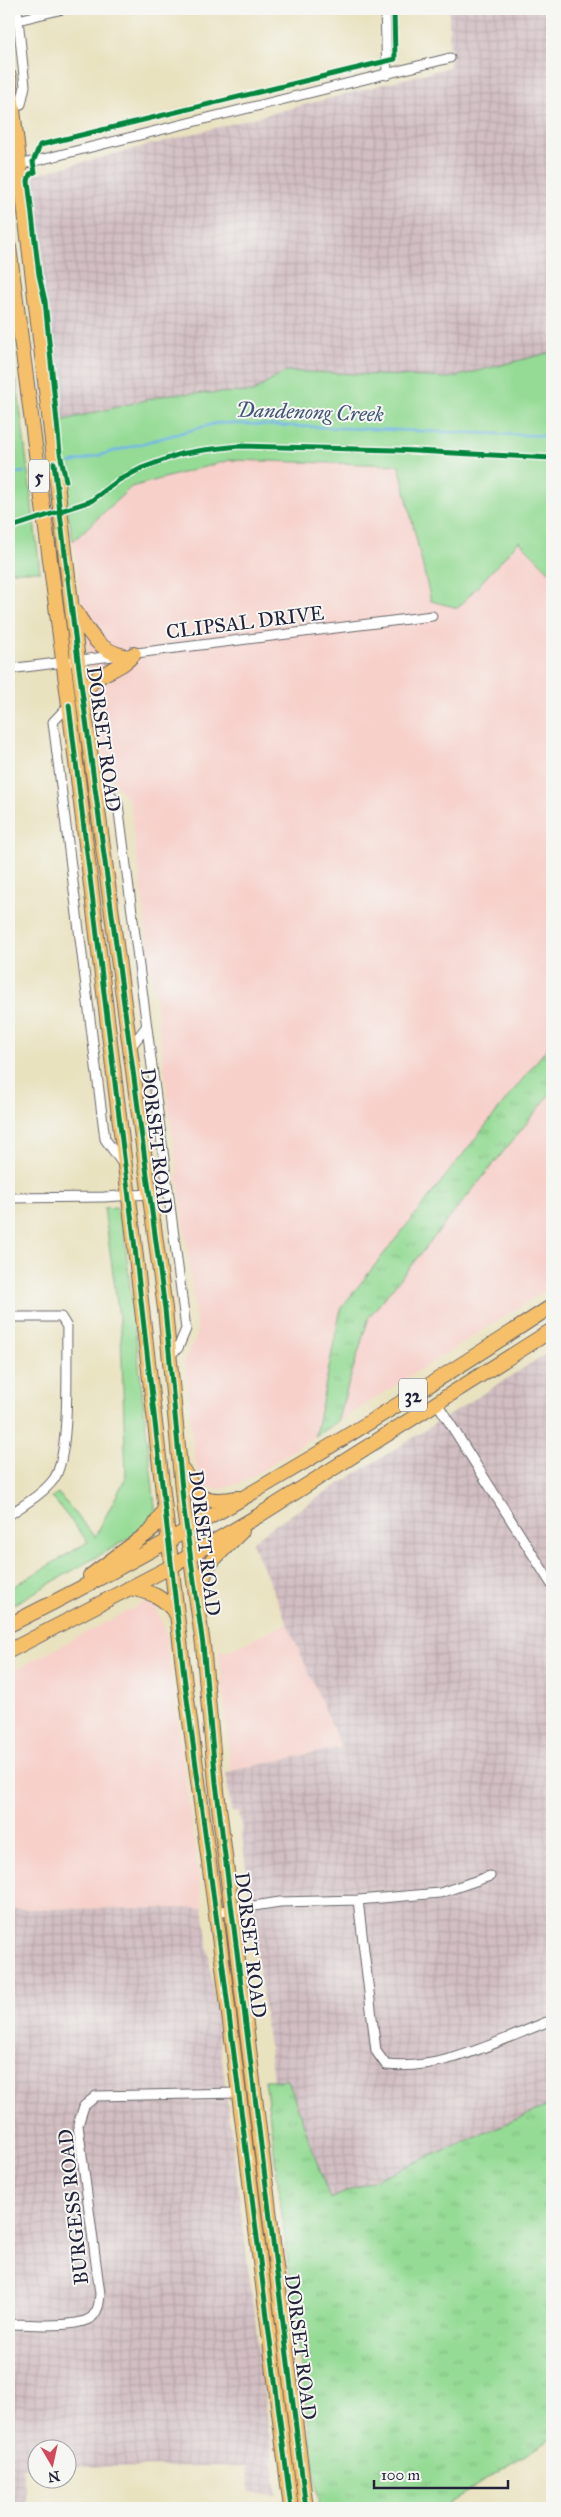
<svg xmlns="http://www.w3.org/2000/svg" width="561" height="2517" viewBox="0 0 561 2517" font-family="'IM FELL Great Primer',serif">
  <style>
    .built { fill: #f7d0ca }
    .industrial { fill: url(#industrial-grid) }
    .grass { fill: url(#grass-tufts); stroke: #5c7e68 }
    .park { fill: #95db95; stroke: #5c7e68 }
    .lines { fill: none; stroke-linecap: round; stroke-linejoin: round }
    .stream { stroke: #71b5e7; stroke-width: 2.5 }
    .street-casing { stroke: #686569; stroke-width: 11 }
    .primary-casing { stroke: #686569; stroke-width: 16 }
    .street { stroke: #fff; stroke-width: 9 }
    .primary { stroke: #f6c06b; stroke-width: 14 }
    .cycleway-casing { stroke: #f6f6f2; stroke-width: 8 }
    .cycleway { stroke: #00873e; stroke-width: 5 }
    .labels { text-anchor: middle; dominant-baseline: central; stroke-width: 4; stroke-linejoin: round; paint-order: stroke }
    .shield { fill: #f6f6f2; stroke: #626272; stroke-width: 1 }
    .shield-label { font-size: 19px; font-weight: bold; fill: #22223b }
    .street-label { font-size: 20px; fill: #22223b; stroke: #f6f6f2 }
    .water-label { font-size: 21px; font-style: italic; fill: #3e5577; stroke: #f6f6f2 }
  </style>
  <defs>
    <pattern id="industrial-grid" width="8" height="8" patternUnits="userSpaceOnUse" patternTransform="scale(1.25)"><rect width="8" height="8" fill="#d2bec2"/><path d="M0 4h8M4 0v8" fill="none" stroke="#b4a3a8"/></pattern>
    <pattern id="grass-tufts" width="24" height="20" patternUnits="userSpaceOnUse" patternTransform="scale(1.25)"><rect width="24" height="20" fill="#95db95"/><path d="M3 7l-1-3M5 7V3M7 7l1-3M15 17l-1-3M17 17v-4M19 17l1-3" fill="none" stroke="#80bc81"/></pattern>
  </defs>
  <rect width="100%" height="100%" fill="#f6f6f2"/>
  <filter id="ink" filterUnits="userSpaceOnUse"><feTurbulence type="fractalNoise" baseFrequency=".02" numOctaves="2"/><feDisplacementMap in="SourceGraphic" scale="10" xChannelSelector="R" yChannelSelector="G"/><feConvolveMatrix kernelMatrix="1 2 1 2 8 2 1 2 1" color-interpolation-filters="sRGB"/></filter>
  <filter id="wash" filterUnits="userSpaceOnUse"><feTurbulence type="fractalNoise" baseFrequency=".0096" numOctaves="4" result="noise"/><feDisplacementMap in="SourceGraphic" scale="20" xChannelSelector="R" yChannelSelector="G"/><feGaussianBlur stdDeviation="1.12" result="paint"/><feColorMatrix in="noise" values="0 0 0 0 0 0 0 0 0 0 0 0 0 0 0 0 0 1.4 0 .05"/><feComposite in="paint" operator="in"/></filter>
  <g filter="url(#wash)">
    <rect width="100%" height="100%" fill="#e9e2bf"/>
    <path class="built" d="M230 460 399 465 431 601 458 607 519 540 552 574V1286L243 1482 220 1489 202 1486 195 1460 185 1361 198 1333 130 802 105 771 73 541 131 487Z
      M145 1602 155 1607 165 1631 203 1908 9 1909V1673Z
      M287 1623 341 1747 231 1771 219 1649 227 1652Z"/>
    <path class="industrial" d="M449 9H552V352L450 378 286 371 254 392 170 394 52 423 22 178 450 67Z
      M552 1350V2104L330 2199 288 2080H273L239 1811 231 1812 226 1772 341 1747 252 1542 276 1524Z
      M203 1908 277 2495 250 2492 247 2466 68 2467V2450H38L37 2467 22 2468 28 2508H9V1909Z"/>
    <path class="grass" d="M552 1042V1092L369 1317 337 1422 315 1436 341 1308Z
      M265 2080H288L330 2199 552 2104V2438L441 2508H319Z"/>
    <path class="park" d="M552 352V574L519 541 458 608 431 601 399 465 230 460 131 487 73 541 52 423 170 394 253 392 286 371 450 378Z
      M17 381 40 571H9V382Z
      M116 1207 122 1214 156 1516 140 1532 9 1607V1589L88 1542 52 1497 58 1493 95 1537 126 1477 121 1332 104 1208Z"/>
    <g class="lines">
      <path class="stream" d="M71 463 217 423 552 436
        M9 474 24 472"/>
    </g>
  </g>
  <g filter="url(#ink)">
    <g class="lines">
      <defs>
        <path id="street" d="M17 9 25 86 21 104
          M385 9 387 75
          M18 20 63 9
          M19 165 450 58
          M9 669 432 616
          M69 705 53 722 105 1139 123 1164
          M95 775 118 804 186 1329 178 1348 170 1355
          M130 1048 146 1027
          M9 1198 104 1197 149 1194
          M9 1317H61L67 1327C66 1361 71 1454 54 1479 43 1494 23 1505 9 1515
          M437 1403 552 1585
          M358 1900 376 2051 386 2065C444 2071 500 2040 552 2020
          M215 1912 280 1902 358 1900 440 1893 490 1876
          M9 2324C27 2324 81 2329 93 2316 99 2309 99 2303 100 2294L78 2125 84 2106 96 2096 238 2093"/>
        <path id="primary" d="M9 76 78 661 165 1309 184 1510 203 1645 216 1783 306 2508
          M9 247 69 705 133 1231 185 1684 223 1967 291 2508
          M75 611C89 632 97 650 124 656
          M83 694C98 669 118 673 134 654
          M183 1470C199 1499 204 1504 238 1498
          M90 1576 152 1530 164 1510
          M129 1588C151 1592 163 1596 177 1615
          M198 1593 208 1565 242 1531
          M9 1625C197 1531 376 1421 552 1306
          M9 1651 172 1566 258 1516 552 1330"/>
      </defs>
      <use href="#street" class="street-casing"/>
      <use href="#primary" class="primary-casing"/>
      <use href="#street" class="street"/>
      <use href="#primary" class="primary"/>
      <defs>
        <path id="cycleway" d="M54 463 78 661 165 1309 184 1510 203 1645 216 1783 306 2508
          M66 481 60 453 45 301 39 275 28 181 30 174 35 172 33 162 40 145 395 59 394 9
          M9 528 91 501 119 480 142 468 180 454 204 450 239 446 279 447 396 450 552 458
          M69 705 133 1231 185 1684 223 1967 291 2508"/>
      </defs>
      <use href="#cycleway" class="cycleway-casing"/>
      <use href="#cycleway" class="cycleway"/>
    </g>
  </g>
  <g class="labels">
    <g class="shield">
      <rect x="29" y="459.5" width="20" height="33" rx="4"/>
      <rect x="399" y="1378.5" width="28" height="33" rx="4"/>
    </g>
    <g class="shield-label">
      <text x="39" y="476">5</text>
      <text x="413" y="1395">32</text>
    </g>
    <g class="street-label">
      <text transform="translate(245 622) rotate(-7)">CLIPSAL DRIVE</text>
      <text transform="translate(104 739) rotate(82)">DORSET ROAD</text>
      <text transform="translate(157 1141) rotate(83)">DORSET ROAD</text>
      <text transform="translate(205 1543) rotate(83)">DORSET ROAD</text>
      <text transform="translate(251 1945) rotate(83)">DORSET ROAD</text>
      <text transform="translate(73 2207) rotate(-96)">BURGESS ROAD</text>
      <text transform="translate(301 2347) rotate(83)">DORSET ROAD</text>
    </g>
    <g class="water-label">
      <text transform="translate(310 412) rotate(2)">Dandenong Creek</text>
    </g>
  </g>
  <rect width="561" height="2517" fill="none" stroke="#f6f6f2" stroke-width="30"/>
  <g transform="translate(52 2464) rotate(171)"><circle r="24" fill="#f6f6f2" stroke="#a1a1a9"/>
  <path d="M0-4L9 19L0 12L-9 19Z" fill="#d1495b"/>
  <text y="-8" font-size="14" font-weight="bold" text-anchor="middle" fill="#22223b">N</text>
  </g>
  <path d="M374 2480v8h134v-8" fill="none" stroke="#22223b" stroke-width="2.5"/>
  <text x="381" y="2480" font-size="15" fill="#22223b" stroke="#f6f6f2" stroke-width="4" paint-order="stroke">100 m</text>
</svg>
